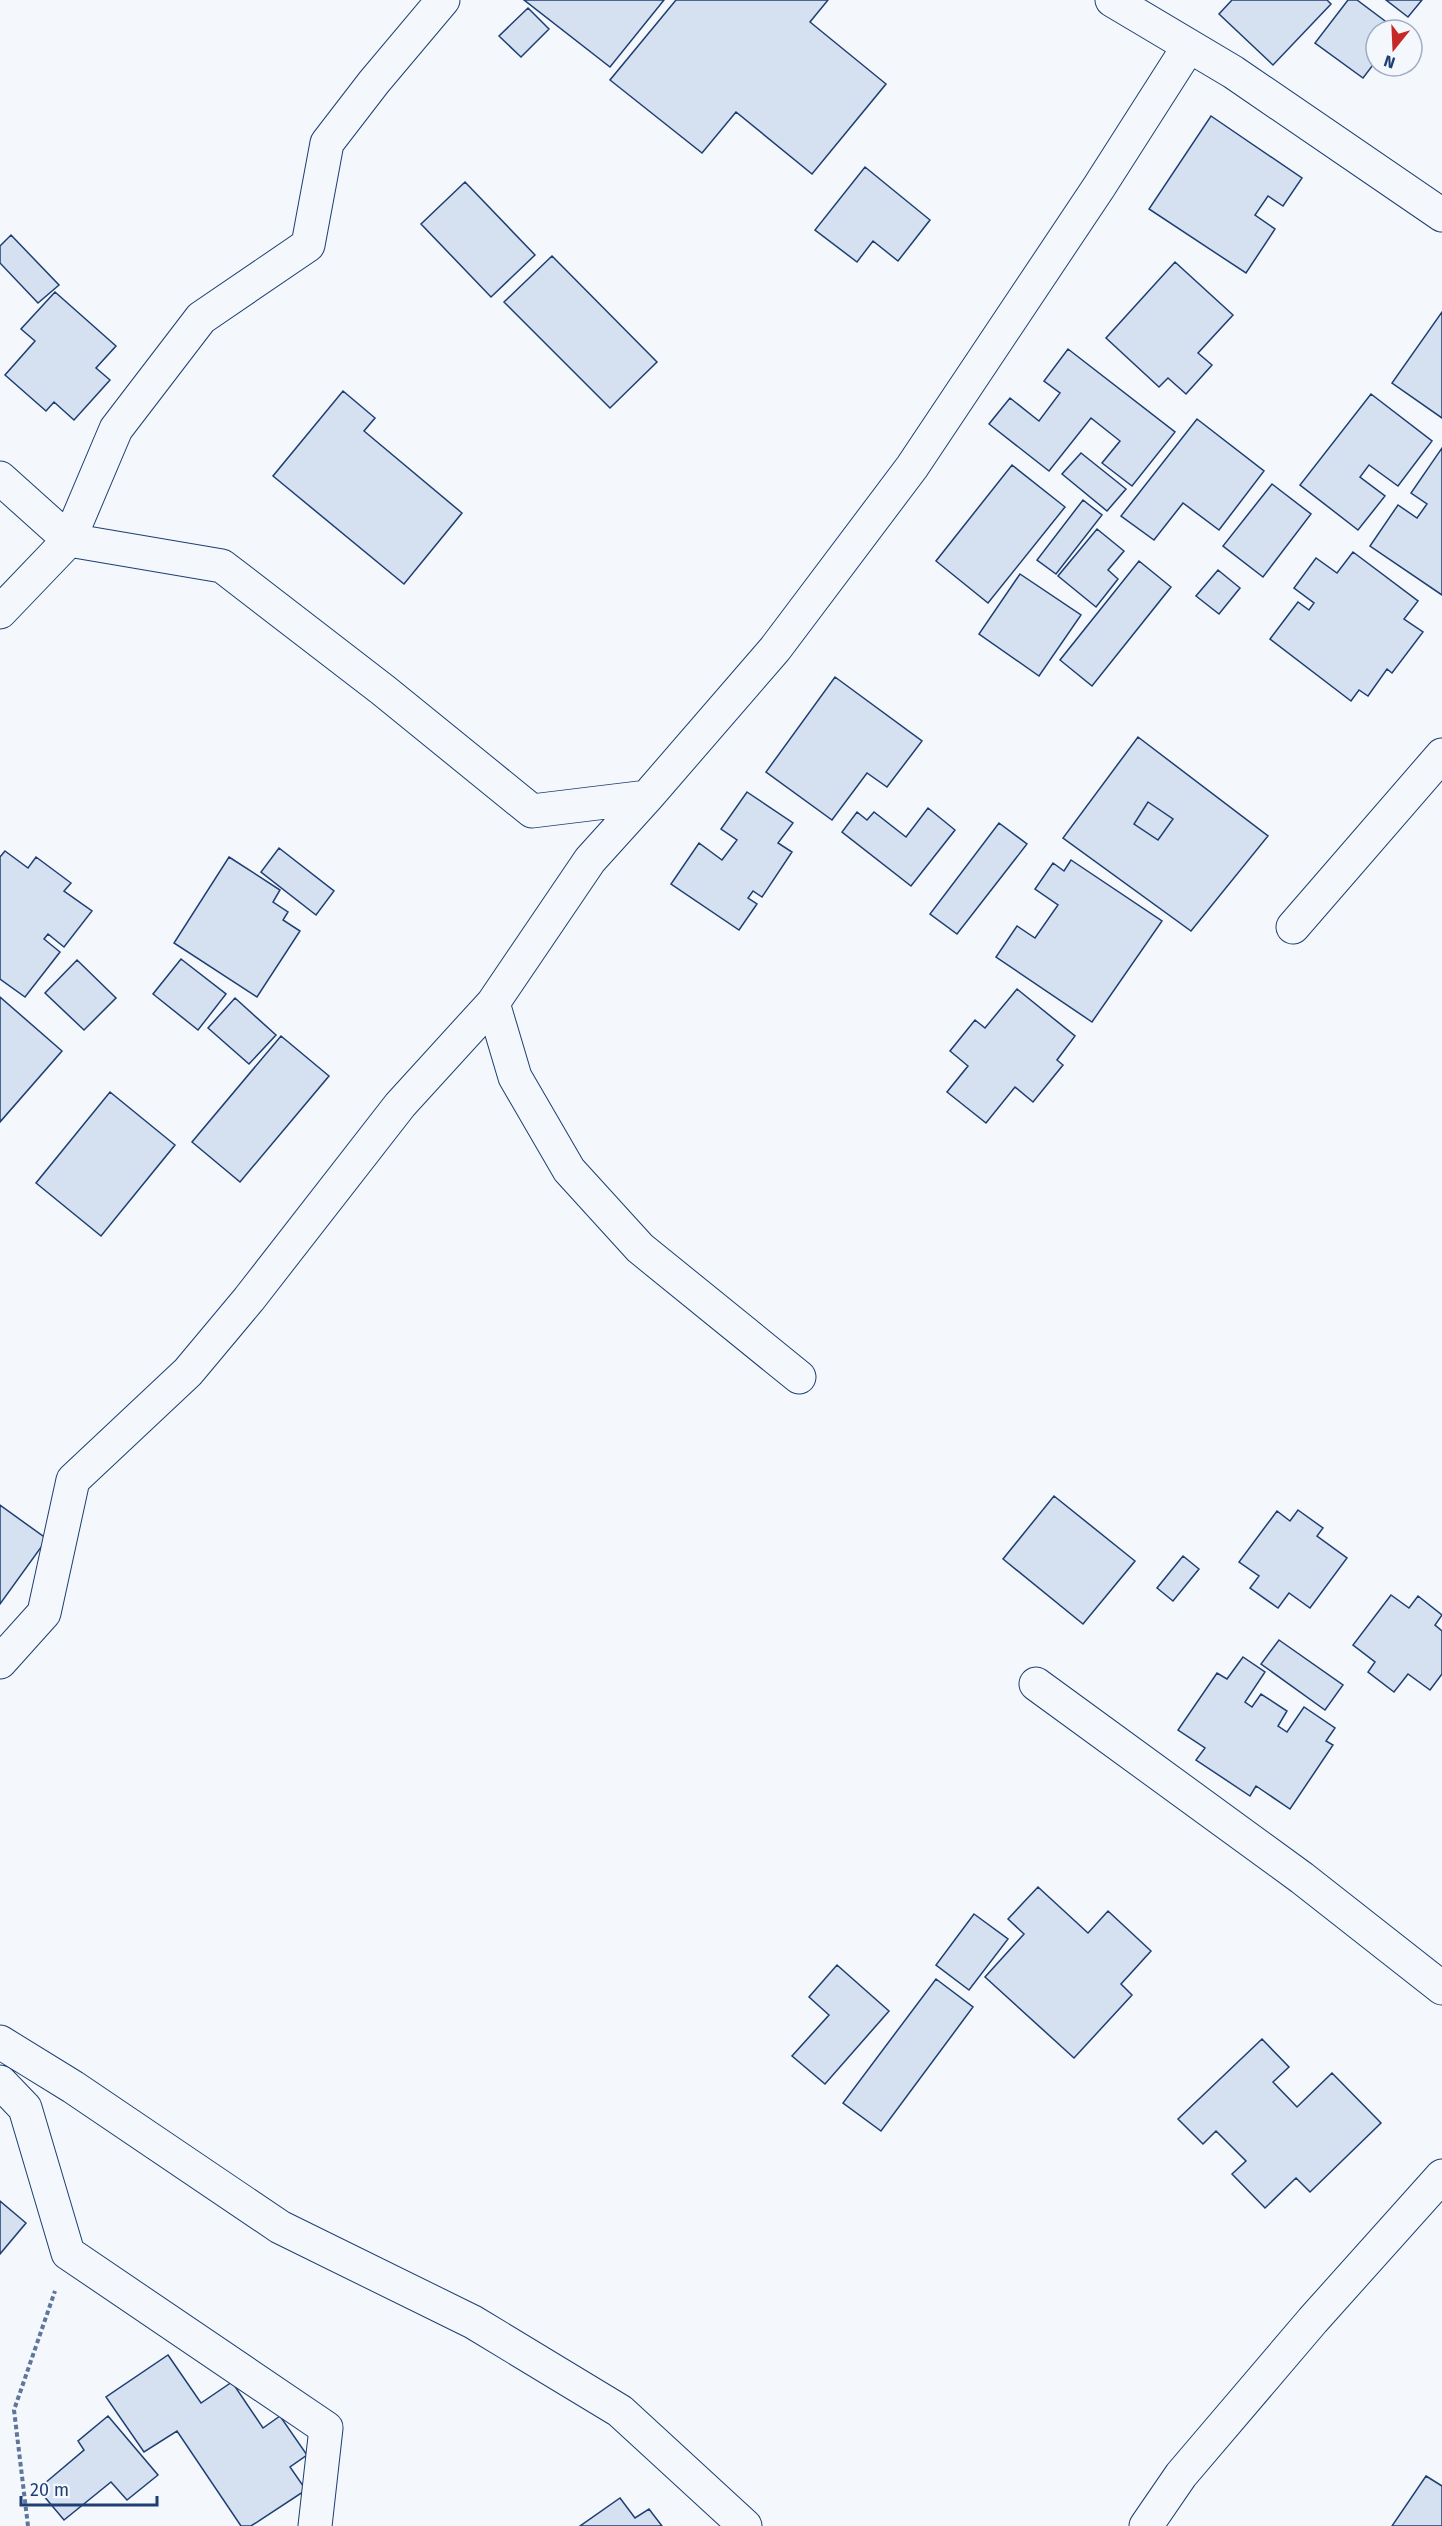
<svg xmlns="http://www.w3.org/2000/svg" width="1442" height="2526" viewBox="0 0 1442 2526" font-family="'Fira Sans',sans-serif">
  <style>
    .building { fill: #d5e0f0; stroke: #1d3f73; stroke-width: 1.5; fill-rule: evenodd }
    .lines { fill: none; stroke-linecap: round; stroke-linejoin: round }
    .minor-casing { stroke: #1d3f73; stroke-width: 35 }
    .path { stroke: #5e769c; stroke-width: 4; stroke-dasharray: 4.5 3; stroke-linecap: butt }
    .minor { stroke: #f4f7fb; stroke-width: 33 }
  </style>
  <rect width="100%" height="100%" fill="#f4f7fb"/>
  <path class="building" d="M524 0H664L610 67Z
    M676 0H828L810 22 886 84 812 174 736 112 702 153 610 80Z
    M1232 0H1327L1331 4 1273 65 1219 14Z
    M1348 0H1357L1397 30H1376V61L1363 78 1315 43Z
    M1386 0H1422L1408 17Z
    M528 8 549 29 521 57 499 36Z
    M1211 116 1302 178 1283 206 1268 196 1255 215 1275 229 1246 273 1149 209Z
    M865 167 930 220 898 261 873 241 857 262 815 230Z
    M465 182 535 255 491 297 421 224Z
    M11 235 59 285 38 303 0 263V246Z
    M552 256 657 362 610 408 504 302Z
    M1175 262 1233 315 1198 353 1212 365 1186 394 1168 378 1159 387 1106 338Z
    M55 292 116 346 96 368 110 380 74 420 54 402 46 411 5 375 35 341 21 329Z
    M1442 312V418L1392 383Z
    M1068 349 1175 432 1132 486 1102 463 1120 441 1091 418 1049 471 989 424 1010 398 1039 421 1060 393 1044 381Z
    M343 391 375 418 364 431 462 513 404 584 273 476Z
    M1371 394 1432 441 1398 486 1369 465 1360 477 1385 496 1358 530 1300 485Z
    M1197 419 1264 471 1219 530 1183 503 1154 540 1121 516Z
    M1442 448V595L1370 546 1398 505 1417 518 1427 504 1411 493Z
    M1081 453 1126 489 1107 511 1062 474Z
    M1012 465 1065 507 988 603 936 561Z
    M1272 484 1311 514 1263 577 1223 546Z
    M1083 500 1102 515 1056 574 1037 560Z
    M1097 529 1124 551 1108 570 1118 579 1096 607 1058 576Z
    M1353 552 1418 601 1404 619 1423 632 1392 673 1387 669 1368 696 1359 690 1351 701 1270 639 1298 602 1309 610 1314 603 1294 588 1316 558 1337 573Z
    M1139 561 1171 587 1092 686 1060 660Z
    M1218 570 1240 588 1219 614 1196 596Z
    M1020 574 1081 615 1039 676 979 634Z
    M835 677 922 741 887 787 867 773 832 820 766 772Z
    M1138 737 1268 836 1191 931 1063 838ZM1148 802 1173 819 1158 840 1134 824Z
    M747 792 793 823 778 843 792 852 762 897 753 891 748 898 757 904 739 930 671 884 699 843 722 860 737 840 721 829Z
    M1148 802 1173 819 1158 840 1134 824Z
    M928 808 955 830 911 886 842 832 857 812 867 820 874 812 906 837Z
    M999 823 1027 844 957 934 930 914Z
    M279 848 334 891 316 915 261 872Z
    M5 851 28 868 36 857 71 883 64 891 92 911 64 947 48 934 44 939 60 952 25 997 0 979V857Z
    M229 857 280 890 273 902 288 912 283 920 300 931 257 997 174 943Z
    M1071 860 1162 921 1092 1022 996 957 1017 926 1035 938 1058 905 1035 889 1053 863 1064 871Z
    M181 959 226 994 198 1030 153 994Z
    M77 960 116 998 84 1030 45 993Z
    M1017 989 1075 1036 1057 1060 1063 1065 1033 1102 1015 1087 986 1123 947 1092 968 1066 950 1051 975 1020 985 1028Z
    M0 997 62 1051 0 1122Z
    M235 998 276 1035 249 1064 208 1028Z
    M281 1036 329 1076 240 1182 192 1142Z
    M110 1092 175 1145 101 1236 36 1183Z
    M1054 1496 1135 1561 1083 1624 1003 1559Z
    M0 1505 47 1539 0 1604Z
    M1298 1510 1323 1528 1317 1536 1347 1558 1310 1608 1289 1593 1278 1608 1250 1588 1259 1576 1239 1562 1277 1511 1290 1521Z
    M1183 1556 1199 1569 1173 1601 1157 1588Z
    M1391 1595 1409 1608 1418 1596 1442 1615 1435 1625 1442 1631V1674L1430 1690 1408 1674 1394 1692 1368 1672 1375 1662 1353 1645Z
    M1279 1640 1343 1685 1325 1710 1261 1664Z
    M1243 1657 1265 1672 1245 1702 1252 1707 1261 1694 1287 1711 1278 1726 1287 1732 1304 1707 1335 1728 1326 1741 1333 1745 1290 1809 1256 1786 1250 1796 1196 1760 1205 1748 1178 1730 1217 1673 1227 1679Z
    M1038 1887 1088 1933 1108 1911 1151 1951 1121 1984 1132 1995 1074 2058 985 1977 1024 1934 1008 1919Z
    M974 1914 1008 1939 969 1990 936 1965Z
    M837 1965 889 2011 825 2084 792 2056 829 2015 809 1997Z
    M936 1979 973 2007 881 2131 843 2103Z
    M1262 2039 1289 2067 1273 2082 1297 2107 1332 2073 1381 2123 1310 2192 1296 2178 1265 2208 1232 2174 1246 2161 1216 2131 1203 2144 1178 2119Z
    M0 2201 26 2223 0 2254Z
    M168 2355 201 2403 232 2382 263 2428 280 2416 307 2455 290 2467 306 2490 251 2526H241L177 2431 144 2452 106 2397Z
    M108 2416 158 2475 127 2500 111 2482 64 2520 38 2489 84 2450 78 2441Z
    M1426 2476 1442 2486V2526H1392Z
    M620 2498 635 2518 649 2509 662 2526H580Z"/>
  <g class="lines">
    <defs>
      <path id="minor" d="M1112 0 1233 72 1442 215
        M0 478 69 540 116 429 201 318 308 245 327 143 374 82 443 0
        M0 612 69 540 222 566 383 690 532 811 647 797 775 649 912 467 1099 187 1189 46
        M1293 927 1442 755
        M493 1003 515 1077 569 1170 640 1248 799 1377
        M0 1662 44 1613 73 1480 188 1372 249 1299 400 1105 493 1003 590 860 647 797
        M1036 1684 1302 1878 1442 1988
        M0 2042 73 2087 280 2227 473 2322 620 2411 745 2526
        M0 2082 25 2108 68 2253 326 2428 315 2526
        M1146 2526 1181 2475 1313 2320 1442 2176"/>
    </defs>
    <use href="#minor" class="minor-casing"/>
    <path class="path" d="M28 2526 14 2410 55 2291"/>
    <use href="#minor" class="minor"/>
  </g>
  <g transform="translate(1394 48) rotate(198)"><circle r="28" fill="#f4f7fb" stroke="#9eadc5" stroke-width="1.5"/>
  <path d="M0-4.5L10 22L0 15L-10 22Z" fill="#c62828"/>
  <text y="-9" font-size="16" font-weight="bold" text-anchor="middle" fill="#1d3f73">N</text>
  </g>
  <path d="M21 2496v9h136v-9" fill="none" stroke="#1d3f73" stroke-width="3"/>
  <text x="30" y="2496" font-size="18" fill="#1d3f73" stroke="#f4f7fb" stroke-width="4.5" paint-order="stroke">20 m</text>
</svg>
